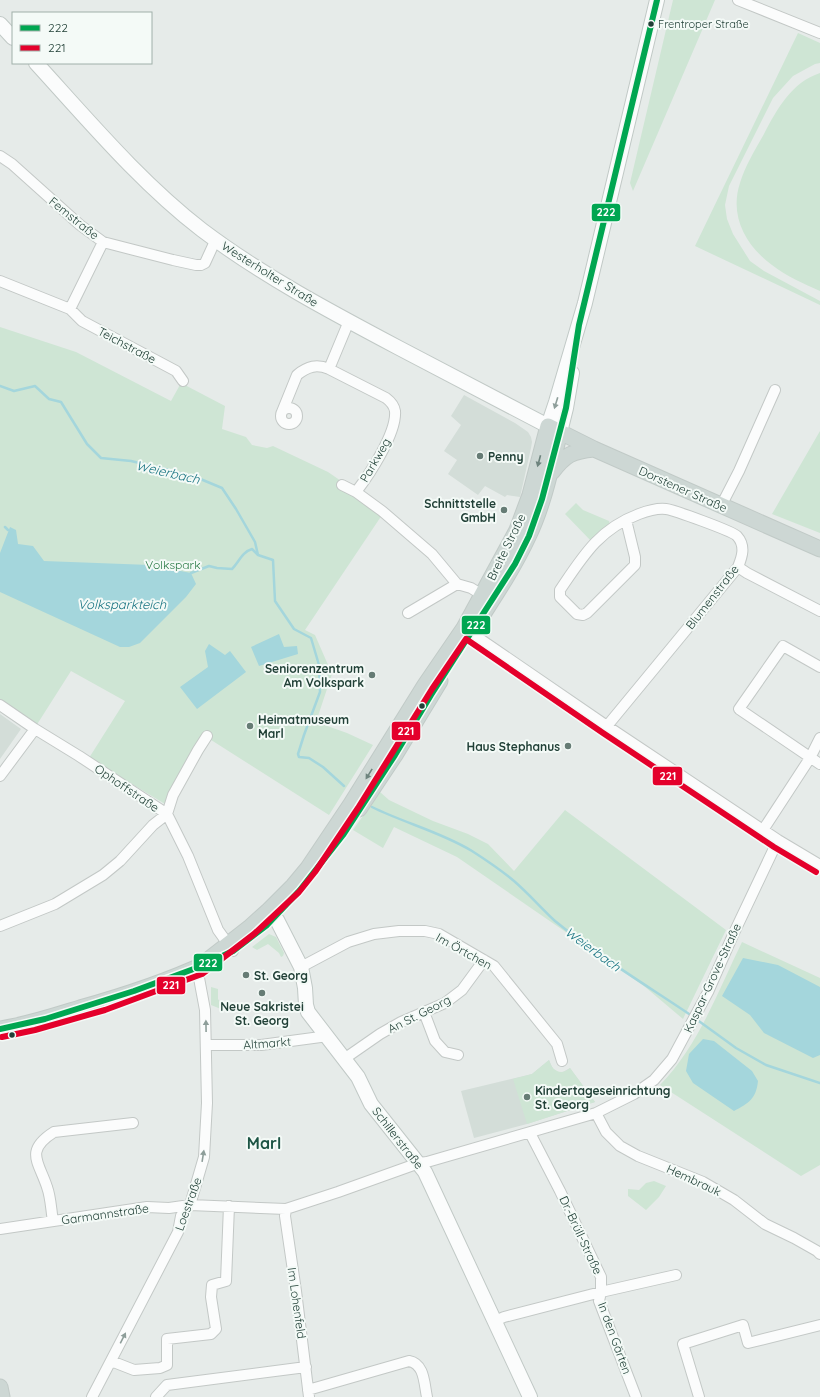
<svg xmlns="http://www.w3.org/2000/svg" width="820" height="1397" viewBox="0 0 820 1397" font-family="Quicksand,sans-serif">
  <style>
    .built { fill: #d3ddd8 }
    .green { fill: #cee5d4 }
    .water { fill: #a4d6dc }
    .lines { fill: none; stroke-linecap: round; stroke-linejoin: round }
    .stream { stroke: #a4d6dc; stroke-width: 2.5 }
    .street-casing { stroke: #c3c8c6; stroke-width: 12 }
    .secondary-casing { stroke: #c1c9c6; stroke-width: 16 }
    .primary-casing { stroke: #c1cac7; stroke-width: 17 }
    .street { stroke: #fbfcfc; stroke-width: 10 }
    .secondary { stroke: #fbfcfc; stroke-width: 14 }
    .primary { stroke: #cdd7d4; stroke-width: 15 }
    .bus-1-casing { stroke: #f4faf7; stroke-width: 9 }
    .bus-2-casing { stroke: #f4faf7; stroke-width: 9 }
    .bus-1 { stroke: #00a651; stroke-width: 6 }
    .bus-2 { stroke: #e4002b; stroke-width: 6 }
    .oneway { fill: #8e9e9a }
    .oneway2 { fill: #6e847e }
    .bus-dot { fill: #214037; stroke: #f4faf7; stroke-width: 1.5 }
    .poi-dot { fill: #667c75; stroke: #f4faf7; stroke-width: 1.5 }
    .labels { text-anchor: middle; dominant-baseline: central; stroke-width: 4; stroke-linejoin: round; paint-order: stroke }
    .bus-label { font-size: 11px; fill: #214037; stroke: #f4faf7; text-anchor: start }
    .street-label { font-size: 12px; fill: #214037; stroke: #f4faf7 }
    .poi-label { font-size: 12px; font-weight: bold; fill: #214037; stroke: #f4faf7; text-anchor: start }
    .park-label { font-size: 12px; fill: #297a45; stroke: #f4faf7 }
    .water-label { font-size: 13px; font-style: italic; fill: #177381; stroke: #f4faf7 }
    .district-label { font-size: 16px; font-weight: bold; fill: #1c5444; stroke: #f4faf7 }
    .line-badge { stroke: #f4faf7; stroke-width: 1.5 }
    .badge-label { font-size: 11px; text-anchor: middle; font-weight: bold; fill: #fff }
  </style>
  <rect width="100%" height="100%" fill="#e6ebe9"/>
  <path class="built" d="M464 395 515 423 528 432 531 437 532 442 531 448 520 497 507 495 505 497 485 486 478 495 448 474 457 460 444 451 461 425 451 416Z
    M0 714 21 729 0 759Z
    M549 1060 553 1069 558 1072H563L570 1068 595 1102 527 1124 474 1138 461 1091 532 1074Z"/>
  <path class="green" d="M673 0H715L633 191 630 183Z
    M798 33 820 43V63L815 64 793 76 773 98 729 186 725 205 727 219 733 234 750 261 764 271 820 301V305L695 246Z
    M820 73V291C804 284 786 276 772 265 746 246 729 216 740 183 745 166 755 150 764 134 777 109 792 82 820 73Z
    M0 327 76 352 171 401 181 383 225 406 222 429 246 437 252 445 267 448 273 446 328 472 344 483 341 488 382 515 305 630 315 635 332 674 316 722 347 733 373 745 329 815 208 738 165 804 89 758 125 701 71 671 36 726 0 699Z
    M820 431V533L772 514Z
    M576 503 583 510 609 521 610 525 592 542 565 514Z
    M380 792 389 800 433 821 468 834 488 844 514 871 565 810 726 930 683 1019 644 986 457 857 394 827 383 848 353 830Z
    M269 934 276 937 284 953 283 956 281 957 279 953 268 944 257 950 252 947Z
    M742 942 820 978V1165L801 1176 660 1085C699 1045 718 991 742 942Z
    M211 987 218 989V999L223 1006 221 1009 211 1005Z
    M549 1060C552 1071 561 1076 570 1068L595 1102 527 1124 513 1079 532 1074Z
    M654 1181 666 1186 659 1197 646 1210 628 1196V1189L639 1190 646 1183Z"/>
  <path class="water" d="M10 527 16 530 18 544 33 546 44 561 150 565 191 573 196 584 186 597 140 643 129 647H120L0 592V553Z
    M279 634 284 647 297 646 298 654 259 666 251 647Z
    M209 644 225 655 230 651 246 672 197 709 180 687 208 667 205 651Z
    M743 958 778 965 820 987V1055L813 1058 764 1033 750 1015 722 996Z
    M703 1039 714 1041 752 1071 758 1081C756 1099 749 1103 734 1111L693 1083 686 1071 689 1054Z"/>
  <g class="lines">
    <path class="stream" d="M0 386 14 391 35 386 49 399 61 402 87 444 101 458 131 461 165 469 198 478 222 488 236 509 255 542 258 555 273 560 275 601 294 629 311 638 319 665 320 692 304 735 298 754 299 757 309 758 323 767 344 786
      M5 527 8 530
      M191 573 209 566 217 568 232 569C239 562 242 552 252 549L258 555
      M372 807C404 823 441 832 472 851 486 860 501 870 514 881 528 893 541 908 555 921 598 956 646 985 692 1016
      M696 1019 736 1048 766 1065 820 1083"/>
    <defs>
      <path id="street" d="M738 0 820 33
        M0 156 12 164 80 225 103 242 173 260 196 265H201L205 263 216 239
        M103 242 70 309 82 321 176 371 183 381
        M0 281 70 309
        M349 321 329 369 386 398C390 401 394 405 395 411 397 433 369 475 356 492
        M281 416a8 8 0 1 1 16 0a8 8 0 1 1-16 0Z
        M282 412 297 375C308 366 317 364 329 369
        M342 485 356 492 382 511 432 554 457 584 471 588 487 598
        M721 506 739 471 775 390
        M738 567 747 573 820 611
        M408 613 457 584
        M464 628 607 726 778 840 820 865
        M820 667 783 646 739 709 820 764
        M0 705 35 729 79 756 167 814 188 856 218 930 233 951
        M607 726 738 567C742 557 746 546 737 536 732 531 674 510 666 509 658 508 647 511 639 514 599 529 583 556 560 590V597L577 614 583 615 587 613 635 565V557L626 520
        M0 776 35 729
        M763 830 810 758 820 738
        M0 926 55 904 103 875 120 861 153 825 167 814 173 795 198 750 207 736
        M301 967 348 942 374 934 399 931H425L439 934 494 966 557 1044 562 1061
        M424 1012 435 1041 445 1052 458 1055
        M206 1045H261L328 1036
        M344 1059 380 1034 401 1022 445 1003 462 990 484 960
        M596 1113 606 1132 620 1146 638 1156 703 1182 734 1200 765 1224 794 1238 817 1251 820 1254
        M530 1133 560 1191 601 1277V1292L676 1275
        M286 1209 285 1216 296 1291 309 1397
        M53 1221C51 1210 51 1198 47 1187 39 1162 24 1151 54 1132L133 1123
        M0 1229 147 1207 169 1208 190 1205 286 1209 338 1192 419 1163 427 1162 596 1113 634 1094 654 1080 672 1059 708 992 733 935 778 840
        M495 1321 504 1317 601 1292 599 1301 636 1397
        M111 1361 134 1370 160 1368 167 1365V1339L211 1334 216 1329 211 1297 212 1285 226 1281 229 1206
        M308 1390 409 1361C425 1364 424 1384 427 1397
        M92 1397 178 1232 181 1216 190 1205 204 1157 207 1103 205 1010 199 978V967
        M156 1397 167 1385 306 1367
        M699 1397 683 1344 743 1325 748 1343 820 1325"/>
      <path id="secondary" d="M0 24 13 38
        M36 63C89 121 140 182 202 230 263 276 331 312 399 348 448 374 498 400 548 426L556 402 585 303 657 0
        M560 432 566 408 572 373
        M269 910 277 920 301 967 305 988 306 1005 308 1012 358 1077 371 1104 425 1172 530 1397"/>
      <path id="primary" d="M552 472C565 455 572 451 594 449
        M478 622C496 594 514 567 528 537 544 504 551 467 560 432
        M359 809 395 755 440 681
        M199 967 249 928 269 910 293 886 308 868 351 804 425 685 464 628 517 530 530 495 548 426 594 449 820 549
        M0 1029C27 1025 54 1016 80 1008 123 996 166 982 207 963
        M0 1387 2 1397"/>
    </defs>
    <use href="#street" class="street-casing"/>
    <use href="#secondary" class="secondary-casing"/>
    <use href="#primary" class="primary-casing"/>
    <use href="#street" class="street"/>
    <use href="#secondary" class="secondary"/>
    <use href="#primary" class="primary"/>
    <defs>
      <path id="bus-1" d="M0 1029 45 1019 134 991 199 967 233 951 267 925 300 890 343 835 395 755 431 695 515 564 529 536 542 499 566 408 579 325 657 0"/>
      <path id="bus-2" d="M2 1037 35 1030 105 1010 202 974 254 934 299 892 315 872 358 808 432 689 466 639 603 733 774 847 816 872"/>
    </defs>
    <use href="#bus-1" class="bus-1-casing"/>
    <use href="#bus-2" class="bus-2-casing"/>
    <use href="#bus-1" class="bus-1"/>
    <use href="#bus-2" class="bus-2"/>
  </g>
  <defs><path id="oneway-solid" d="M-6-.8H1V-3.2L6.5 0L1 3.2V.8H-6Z"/></defs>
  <g class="oneway">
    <use href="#oneway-solid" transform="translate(556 403) rotate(107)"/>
    <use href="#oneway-solid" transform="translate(206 1026) rotate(-91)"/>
    <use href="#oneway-solid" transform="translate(203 1156) rotate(-81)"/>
    <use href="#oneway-solid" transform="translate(123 1338) rotate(-63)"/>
  </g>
  <g class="oneway2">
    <use href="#oneway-solid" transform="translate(539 461) rotate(105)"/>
    <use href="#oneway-solid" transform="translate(369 774) rotate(122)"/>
  </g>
  <g class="bus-dot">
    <circle cx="651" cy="24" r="3.5"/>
    <circle cx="422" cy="706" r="3.5"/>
    <circle cx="12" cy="1035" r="3.5"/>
  </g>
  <g class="poi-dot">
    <circle cx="480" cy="456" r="4"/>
    <circle cx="504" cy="510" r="4"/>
    <circle cx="372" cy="675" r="4"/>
    <circle cx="250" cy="726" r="4"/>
    <circle cx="568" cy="746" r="4"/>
    <circle cx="246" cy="975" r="4"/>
    <circle cx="262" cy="993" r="4"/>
    <circle cx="527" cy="1097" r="4"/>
  </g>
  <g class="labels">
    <g class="bus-label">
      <text x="658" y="24">Frentroper Straße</text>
    </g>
    <g class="street-label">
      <text transform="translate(74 218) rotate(39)">Femstraße</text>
      <text transform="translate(270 274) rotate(32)">Westerholter Straße</text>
      <text transform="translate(127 345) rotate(28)">Teichstraße</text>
      <text transform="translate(375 460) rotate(-60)">Parkweg</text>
      <text transform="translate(683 489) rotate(24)">Dorstener Straße</text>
      <text transform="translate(506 547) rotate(-64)">Breite Straße</text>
      <text transform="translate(712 597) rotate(-52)">Blumenstraße</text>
      <text transform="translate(127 788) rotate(34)">Ophoffstraße</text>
      <text transform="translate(464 951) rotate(29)">Im Örtchen</text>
      <text transform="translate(712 978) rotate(-65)">Kaspar-Grove-Straße</text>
      <text transform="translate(419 1014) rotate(-27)">An St. Georg</text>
      <text transform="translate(267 1043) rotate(-4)">Altmarkt</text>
      <text transform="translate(398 1138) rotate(52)">Schillerstraße</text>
      <text transform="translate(694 1180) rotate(25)">Hembrauk</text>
      <text transform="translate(188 1204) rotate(-70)">Loestraße</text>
      <text transform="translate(105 1214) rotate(-8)">Garmannstraße</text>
      <text transform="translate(581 1235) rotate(65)">Dr.-Brüll-Straße</text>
      <text transform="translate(297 1303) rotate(82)">Im Lohenfeld</text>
      <text transform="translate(615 1338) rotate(70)">In den Gärten</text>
    </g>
    <g class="poi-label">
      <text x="488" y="456">Penny</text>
      <text x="496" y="503" text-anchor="end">Schnittstelle<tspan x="496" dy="14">GmbH</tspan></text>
      <text x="364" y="668" text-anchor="end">Seniorenzentrum<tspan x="364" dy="14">Am Volkspark</tspan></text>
      <text x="258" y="719">Heimatmuseum<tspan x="258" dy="14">Marl</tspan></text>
      <text x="560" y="746" text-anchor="end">Haus Stephanus</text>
      <text x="254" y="975">St. Georg</text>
      <text x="262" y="1006" text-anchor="middle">Neue Sakristei<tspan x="262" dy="14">St. Georg</tspan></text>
      <text x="535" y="1090">Kindertageseinrichtung<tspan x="535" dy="14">St. Georg</tspan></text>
    </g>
    <g class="park-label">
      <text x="173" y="564">Volkspark</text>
    </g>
    <g class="water-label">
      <text transform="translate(168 472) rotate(13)">Weierbach</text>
      <text x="122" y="604">Volksparkteich</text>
      <text transform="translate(593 949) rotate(36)">Weierbach</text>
    </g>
    <g class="district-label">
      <text x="264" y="1143">Marl</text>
    </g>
  </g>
  <g class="line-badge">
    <rect x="591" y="203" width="30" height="19" rx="4" fill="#00a651"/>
    <rect x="461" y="615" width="30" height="20" rx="4" fill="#00a651"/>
    <rect x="391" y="721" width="30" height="20" rx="4" fill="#e4002b"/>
    <rect x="652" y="766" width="31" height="20" rx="4" fill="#e4002b"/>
    <rect x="193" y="953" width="30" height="19" rx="4" fill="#00a651"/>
    <rect x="156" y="976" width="30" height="19" rx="4" fill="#e4002b"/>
  </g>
  <g class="badge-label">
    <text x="606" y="216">222</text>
    <text x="476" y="629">222</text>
    <text x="406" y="735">221</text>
    <text x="668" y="780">221</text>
    <text x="208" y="967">222</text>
    <text x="171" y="989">221</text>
  </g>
  <rect x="12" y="12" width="140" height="52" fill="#f4faf7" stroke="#a0b0aa"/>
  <rect x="20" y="25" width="20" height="6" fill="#00a651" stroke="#a0b0aa"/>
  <text x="48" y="32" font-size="12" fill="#214037">222</text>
  <rect x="20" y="45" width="20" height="6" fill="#e4002b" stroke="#a0b0aa"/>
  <text x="48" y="52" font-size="12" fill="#214037">221</text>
</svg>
